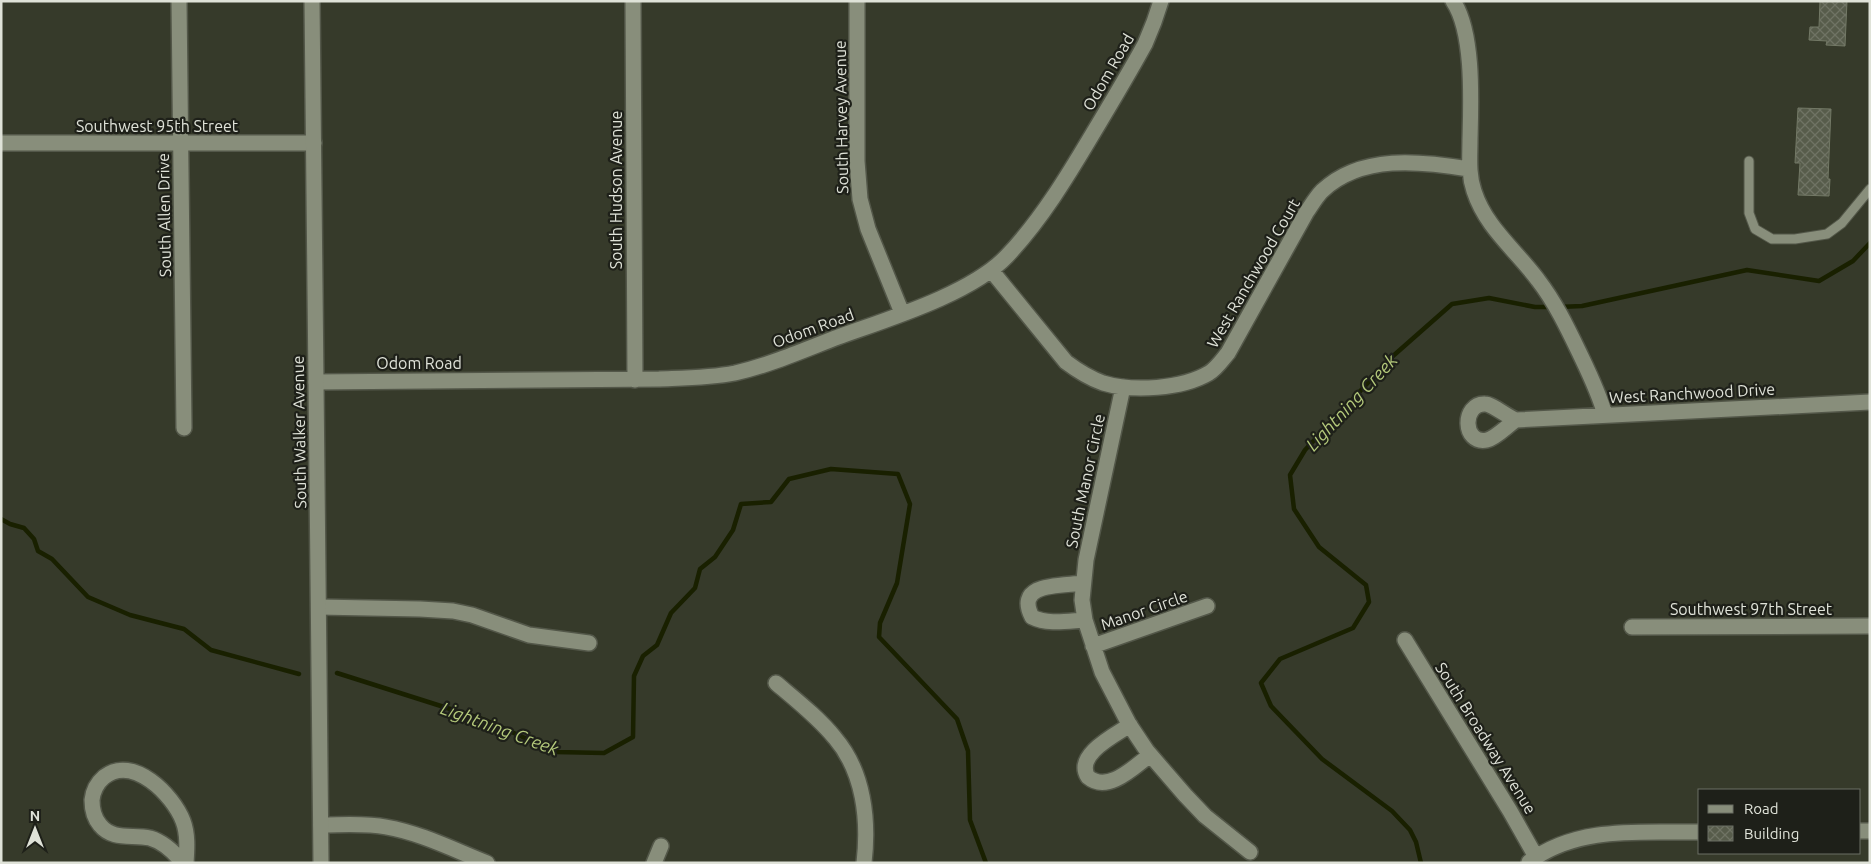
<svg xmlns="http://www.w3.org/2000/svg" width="1871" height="864" viewBox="0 0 1871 864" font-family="Ubuntu,sans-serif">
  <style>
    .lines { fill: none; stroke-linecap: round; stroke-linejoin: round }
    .stream { stroke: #192000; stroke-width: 4.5 }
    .building { fill: url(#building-cross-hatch); stroke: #737966 }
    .lane-casing { stroke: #535749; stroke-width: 11 }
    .street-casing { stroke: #535749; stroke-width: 18 }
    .secondary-casing { stroke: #535749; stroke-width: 18 }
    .lane { stroke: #888e7b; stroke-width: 9 }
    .street { stroke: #888e7b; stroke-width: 15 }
    .secondary { stroke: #888e7b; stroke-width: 15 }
    .labels { text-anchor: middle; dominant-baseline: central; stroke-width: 4.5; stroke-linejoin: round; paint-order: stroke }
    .street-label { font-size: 16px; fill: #dfe2d8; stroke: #1e2019 }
    .water-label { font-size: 18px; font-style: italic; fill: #b4c97b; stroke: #1e2019 }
  </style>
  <defs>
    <pattern id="building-cross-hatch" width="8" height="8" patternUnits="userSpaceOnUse" patternTransform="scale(1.25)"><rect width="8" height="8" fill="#575c4b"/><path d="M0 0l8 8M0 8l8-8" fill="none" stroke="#6f7364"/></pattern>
  </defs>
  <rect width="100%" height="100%" fill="#363a2a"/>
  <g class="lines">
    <path class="stream" d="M1559 307 1582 306 1747 270 1819 281 1853 261 1870 243
      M1 519 10 524 24 528 34 539 38 551 52 559 88 597 130 615 184 629 211 650 299 674
      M337 673 485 720 556 752 604 753 633 737 634 676 643 656 657 645 671 613 695 588 700 569 715 557 733 530 741 504 771 502 789 479 831 469 898 474 910 504 897 583 880 623 879 637 957 719 968 751 970 820 986 863
      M1421 863 1416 842 1410 830 1392 811 1322 759 1271 706 1261 683 1280 659 1353 628 1369 602 1366 585 1319 547 1294 509 1290 475 1305 450 1393 356 1452 304 1489 298 1535 307H1551"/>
  </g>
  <path class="building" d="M1820 1H1847L1845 46 1826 45 1827 41 1809 40 1810 27H1819Z
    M1798 108 1831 109 1828 179H1830L1829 196 1798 195 1800 163H1795Z"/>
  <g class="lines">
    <defs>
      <path id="lane" d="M1749 161V213L1755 229 1772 239H1795L1827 234 1842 223 1870 189"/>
      <path id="street" d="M179 1 184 428
        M633 1 635 380
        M857 1V161L860 199 868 229 902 313
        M1453 1C1474 32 1471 101 1470 139 1470 157 1468 173 1474 191 1486 228 1516 250 1538 280 1555 302 1567 327 1579 352 1589 373 1599 393 1605 415
        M1 143H314
        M991 270 1066 362C1078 371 1089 378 1103 383 1133 392 1182 389 1209 373 1217 368 1222 360 1228 353L1306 213C1311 206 1316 197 1322 191 1361 154 1421 161 1469 169
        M316 382 659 379C684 378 710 378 735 373 770 365 804 350 838 337 888 319 971 294 1007 256 1041 220 1067 177 1092 135 1110 105 1128 75 1145 44L1154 22 1161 1
        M1123 387 1086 560 1082 600 1085 620 1102 672 1129 724 1147 751 1185 795 1205 816 1250 852
        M1516 420C1508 425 1496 438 1487 440 1462 445 1462 403 1485 404 1492 404 1506 416 1516 420L1870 402
        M1083 583C1062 586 1014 582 1032 617 1048 625 1068 621 1085 620
        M319 607 420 609 453 611 472 615 529 635 589 643
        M1632 627 1870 626
        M1405 640 1510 811 1536 857
        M1093 646 1207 606
        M776 683C796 700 818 717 835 738 864 772 869 820 864 863
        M1130 725C1115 735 1074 755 1088 777 1108 794 1135 766 1150 755
        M321 825C342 825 365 823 386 827 421 833 454 850 487 863
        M1860 831H1870
        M1529 862C1578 825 1642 833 1700 832
        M183 863C174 852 164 842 150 838 132 834 113 841 100 825 94 818 92 809 92 800 93 791 97 783 104 777 133 754 173 795 183 821 188 834 187 849 186 863
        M654 863 661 846"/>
      <path id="secondary" d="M312 1 321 863"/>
    </defs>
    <use href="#lane" class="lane-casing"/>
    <use href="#street" class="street-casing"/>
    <use href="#secondary" class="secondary-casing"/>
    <use href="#lane" class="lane"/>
    <use href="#street" class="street"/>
    <use href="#secondary" class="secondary"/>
  </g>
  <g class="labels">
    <g class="street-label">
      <text transform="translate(1108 72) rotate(-60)">Odom Road</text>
      <text transform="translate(841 117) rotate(-91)">South Harvey Avenue</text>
      <text x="157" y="126">Southwest 95th Street</text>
      <text transform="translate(616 190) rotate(-90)">South Hudson Avenue</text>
      <text transform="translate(164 215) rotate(-91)">South Allen Drive</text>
      <text transform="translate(1253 273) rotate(-60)">West Ranchwood Court</text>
      <text transform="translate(813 328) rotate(-20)">Odom Road</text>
      <text x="419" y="363">Odom Road</text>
      <text transform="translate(1692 393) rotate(-3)">West Ranchwood Drive</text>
      <text transform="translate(299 432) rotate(-91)">South Walker Avenue</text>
      <text transform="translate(1085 481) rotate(-78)">South Manor Circle</text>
      <text x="1751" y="609">Southwest 97th Street</text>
      <text transform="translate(1144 610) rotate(-19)">Manor Circle</text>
      <text transform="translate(1486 738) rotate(58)">South Broadway Avenue</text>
    </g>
    <g class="water-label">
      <text transform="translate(1351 402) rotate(-47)">Lightning Creek</text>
      <text transform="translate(500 728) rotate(20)">Lightning Creek</text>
    </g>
  </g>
  <rect width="1871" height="864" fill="none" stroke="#dfe2d8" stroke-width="5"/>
  <rect x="1698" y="789" width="162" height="65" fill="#1e2019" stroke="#6b6e65"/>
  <rect x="1708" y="805" width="25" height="8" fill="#888e7b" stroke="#6b6e65"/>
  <text x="1744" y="814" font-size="15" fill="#dfe2d8">Road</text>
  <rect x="1708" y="826" width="25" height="15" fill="url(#building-cross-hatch)" stroke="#6b6e65"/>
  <text x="1744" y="839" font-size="15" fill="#dfe2d8">Building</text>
  <g transform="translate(35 829)" stroke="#1e2019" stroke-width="4" paint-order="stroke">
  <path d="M0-4L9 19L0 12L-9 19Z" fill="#dfe2d8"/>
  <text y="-8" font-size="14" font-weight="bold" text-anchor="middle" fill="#dfe2d8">N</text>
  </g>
</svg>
